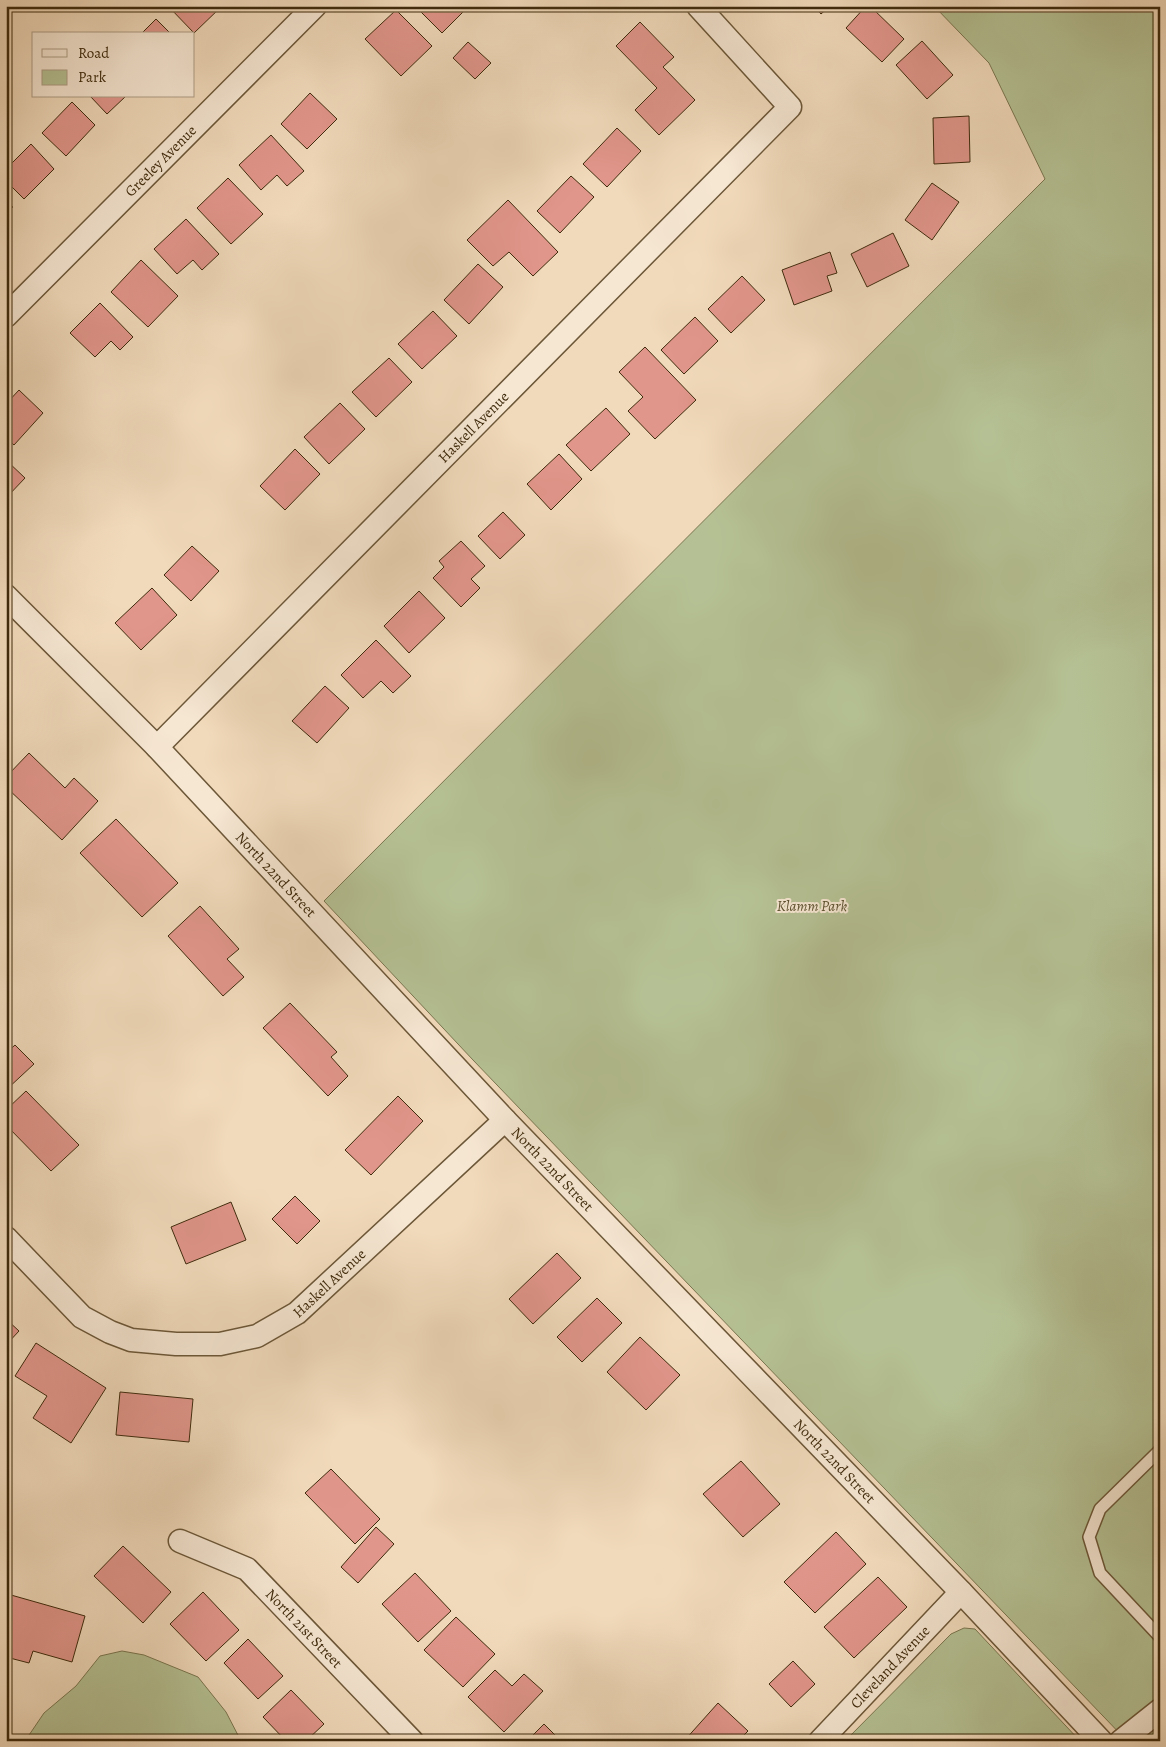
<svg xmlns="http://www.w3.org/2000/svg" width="1166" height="1747" viewBox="0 0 1166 1747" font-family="Alegreya,serif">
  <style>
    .green { fill: #b5c194; stroke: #7a7650 }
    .building { fill: #e1968b; stroke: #3f2b0d }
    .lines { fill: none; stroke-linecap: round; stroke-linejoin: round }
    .lane-casing { stroke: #6c5738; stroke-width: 14 }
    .street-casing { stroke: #6c5738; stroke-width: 25 }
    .lane { stroke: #f6e7d3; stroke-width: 11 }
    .street { stroke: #f6e7d3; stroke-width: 22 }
    .labels { text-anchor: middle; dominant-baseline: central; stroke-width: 4; stroke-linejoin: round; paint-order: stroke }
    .street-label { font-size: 15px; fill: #3f2b0d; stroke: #f6e7d3 }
    .park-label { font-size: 15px; font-style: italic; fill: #5c502f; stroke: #f6e7d3 }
  </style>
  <rect width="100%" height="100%" fill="#f1dabb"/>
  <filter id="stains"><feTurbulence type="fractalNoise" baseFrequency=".004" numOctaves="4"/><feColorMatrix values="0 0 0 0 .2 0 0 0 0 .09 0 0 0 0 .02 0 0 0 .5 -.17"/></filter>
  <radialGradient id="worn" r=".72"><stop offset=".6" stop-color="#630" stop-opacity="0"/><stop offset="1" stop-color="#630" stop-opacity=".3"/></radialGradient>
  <path class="green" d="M934 6H1160V1741H1127L473 1060 324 901 1045 179 989 63Z
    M964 1628 975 1629 1080 1741H845L951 1634Z
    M122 1651 144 1655 198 1677 226 1712 241 1741H25L44 1713 76 1686 100 1656Z"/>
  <path class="building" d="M168 6H222L194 33Z
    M415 6H469L442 33Z
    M814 6H830L821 14Z
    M866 6H870L904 39 882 62 846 28Z
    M396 10 432 46 401 76 365 39Z
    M156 19 171 34H141Z
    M640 22 674 57 663 67 695 100 659 135 635 110 657 88 616 46Z
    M922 41 953 75 927 99 896 65Z
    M468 42 491 63 475 79 453 58Z
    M310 93 337 119 307 149 281 124Z
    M90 96H126L107 114Z
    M72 102 95 125 66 156 42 133Z
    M969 116 970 162 934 164 933 118Z
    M617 128 641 151 607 187 583 164Z
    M271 135 304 171 287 186 277 175 261 190 239 165Z
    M31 144 54 169 24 199 6 181V169Z
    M571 176 594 197 560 233 537 211Z
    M228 178 263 214 231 244 197 208Z
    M932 183 959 202 932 240 905 220Z
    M508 200 558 252 533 276 509 252 493 266 467 240Z
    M6 201 13 207 6 214Z
    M186 219 219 254 202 270 193 260 177 274 154 249Z
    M893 233 909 266 867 287 851 254Z
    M830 252 837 273 827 276 832 291 794 305 782 270Z
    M141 260 178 296 148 327 111 292Z
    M478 264 503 287 469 324 444 300Z
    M742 276 765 300 731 333 708 309Z
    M100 303 133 337 120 350 111 341 95 357 70 333Z
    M433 311 457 336 422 369 398 344Z
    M695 317 718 341 684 374 661 350Z
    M645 347 696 400 655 439 628 411 643 397 619 372Z
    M389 358 412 382 376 417 352 392Z
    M19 390 43 413 14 445 6 438V404Z
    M340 403 365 429 329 464 304 437Z
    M606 408 630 434 591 471 566 445Z
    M295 449 320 474 285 510 260 486Z
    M559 454 582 479 551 510 527 484Z
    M6 460 25 478 6 498Z
    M503 512 525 535 500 559 478 536Z
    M461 541 485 566 471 579 480 588 461 607 433 578 444 567 439 561Z
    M192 546 219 571 191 601 164 575Z
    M152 588 177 615 141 650 115 623Z
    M419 591 445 618 409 653 384 626Z
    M376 640 411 676 393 693 381 681 363 698 341 675Z
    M325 686 349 708 317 743 292 721Z
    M29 753 65 788 74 778 98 801 62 840 6 787V777Z
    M116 819 178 883 142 917 80 853Z
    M200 906 239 949 227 959 244 977 223 996 168 936Z
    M290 1003 337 1052 331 1057 348 1076 328 1096 263 1028Z
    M15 1045 34 1064 6 1090V1053Z
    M26 1091 79 1145 51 1171 6 1125V1110Z
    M398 1096 423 1121 371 1175 345 1150Z
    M295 1196 320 1221 297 1244 272 1219Z
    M231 1202 246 1240 186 1264 171 1227Z
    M557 1253 581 1278 533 1324 509 1299Z
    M597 1298 622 1323 582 1362 557 1337Z
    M6 1319 19 1331 6 1345Z
    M640 1337 680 1375 646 1410 607 1372Z
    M36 1343 106 1388 71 1443 33 1418 47 1396 15 1376Z
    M120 1392 193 1399 189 1442 116 1435Z
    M741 1461 780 1504 743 1537 703 1494Z
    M331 1469 380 1519 355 1544 305 1493Z
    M376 1527 394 1544 358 1583 341 1567Z
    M836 1532 866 1564 815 1613 784 1582Z
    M123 1546 171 1592 143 1623 94 1576Z
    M415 1573 451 1611 418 1642 382 1604Z
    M878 1577 907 1607 854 1658 824 1627Z
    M203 1592 239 1630 206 1661 170 1624Z
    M11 1595 85 1616 72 1662 33 1651 29 1663 6 1657V1612Z
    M456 1617 495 1654 463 1687 424 1650Z
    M248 1639 283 1676 258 1699 224 1663Z
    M793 1661 815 1684 791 1707 769 1684Z
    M495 1670 512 1686 524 1674 543 1691 504 1732 468 1697Z
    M291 1690 324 1724 306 1741H286L263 1717Z
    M718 1703 748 1731 738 1741H684Z
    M544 1724 561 1741H527Z"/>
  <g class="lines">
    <defs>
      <path id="lane" d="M1160 1450 1100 1509 1089 1537 1100 1573 1160 1637"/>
      <g id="street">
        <path id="s1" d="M6 316 315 6"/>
        <path id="s2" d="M6 596 157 747 505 1120 961 1592 1101 1741"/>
        <path id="s3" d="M157 747 790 107 698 6"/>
        <path id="s4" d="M6 1238 82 1317 110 1332 131 1340 176 1344H220L257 1336 297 1313 505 1120"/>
        <path id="s5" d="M180 1541 247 1569 412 1741"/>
        <path id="s6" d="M820 1741 961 1592"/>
        <path d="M1121 1741 1160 1710"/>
      </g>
    </defs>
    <use href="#lane" class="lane-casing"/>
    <use href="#street" class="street-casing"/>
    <use href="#lane" class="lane"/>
    <use href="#street" class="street"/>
  </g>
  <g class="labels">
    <g class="street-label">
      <text stroke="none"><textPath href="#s1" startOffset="219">Greeley Avenue</textPath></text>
      <text stroke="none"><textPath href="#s3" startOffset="450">Haskell Avenue</textPath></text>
      <text stroke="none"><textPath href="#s2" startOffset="388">North 22nd Street</textPath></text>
      <text stroke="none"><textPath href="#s2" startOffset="792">North 22nd Street</textPath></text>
      <text stroke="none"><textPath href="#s4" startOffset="381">Haskell Avenue</textPath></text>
      <text stroke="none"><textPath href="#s2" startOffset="1198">North 22nd Street</textPath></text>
      <text stroke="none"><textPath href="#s5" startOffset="155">North 21st Street</textPath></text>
      <text stroke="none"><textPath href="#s6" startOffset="102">Cleveland Avenue</textPath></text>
    </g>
    <g class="park-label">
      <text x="812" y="906">Klamm Park</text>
    </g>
  </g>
  <rect width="1166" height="1747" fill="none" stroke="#f1dabb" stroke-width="25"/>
  <rect x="8" y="8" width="1151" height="1732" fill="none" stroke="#3f2b0d" stroke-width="2.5"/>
  <rect x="12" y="12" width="1141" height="1722" fill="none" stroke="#3f2b0d"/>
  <rect x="32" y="32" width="162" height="65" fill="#f6e7d3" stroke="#ad9c84"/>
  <rect x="42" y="49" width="25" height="8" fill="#f6e7d3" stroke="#ad9c84"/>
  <text x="78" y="58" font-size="15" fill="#3f2b0d">Road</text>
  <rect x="42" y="70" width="25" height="15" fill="#b5c194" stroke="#ad9c84"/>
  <text x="78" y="82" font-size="15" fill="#3f2b0d">Park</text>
  <rect width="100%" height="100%" filter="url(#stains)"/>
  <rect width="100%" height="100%" fill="url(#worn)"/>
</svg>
